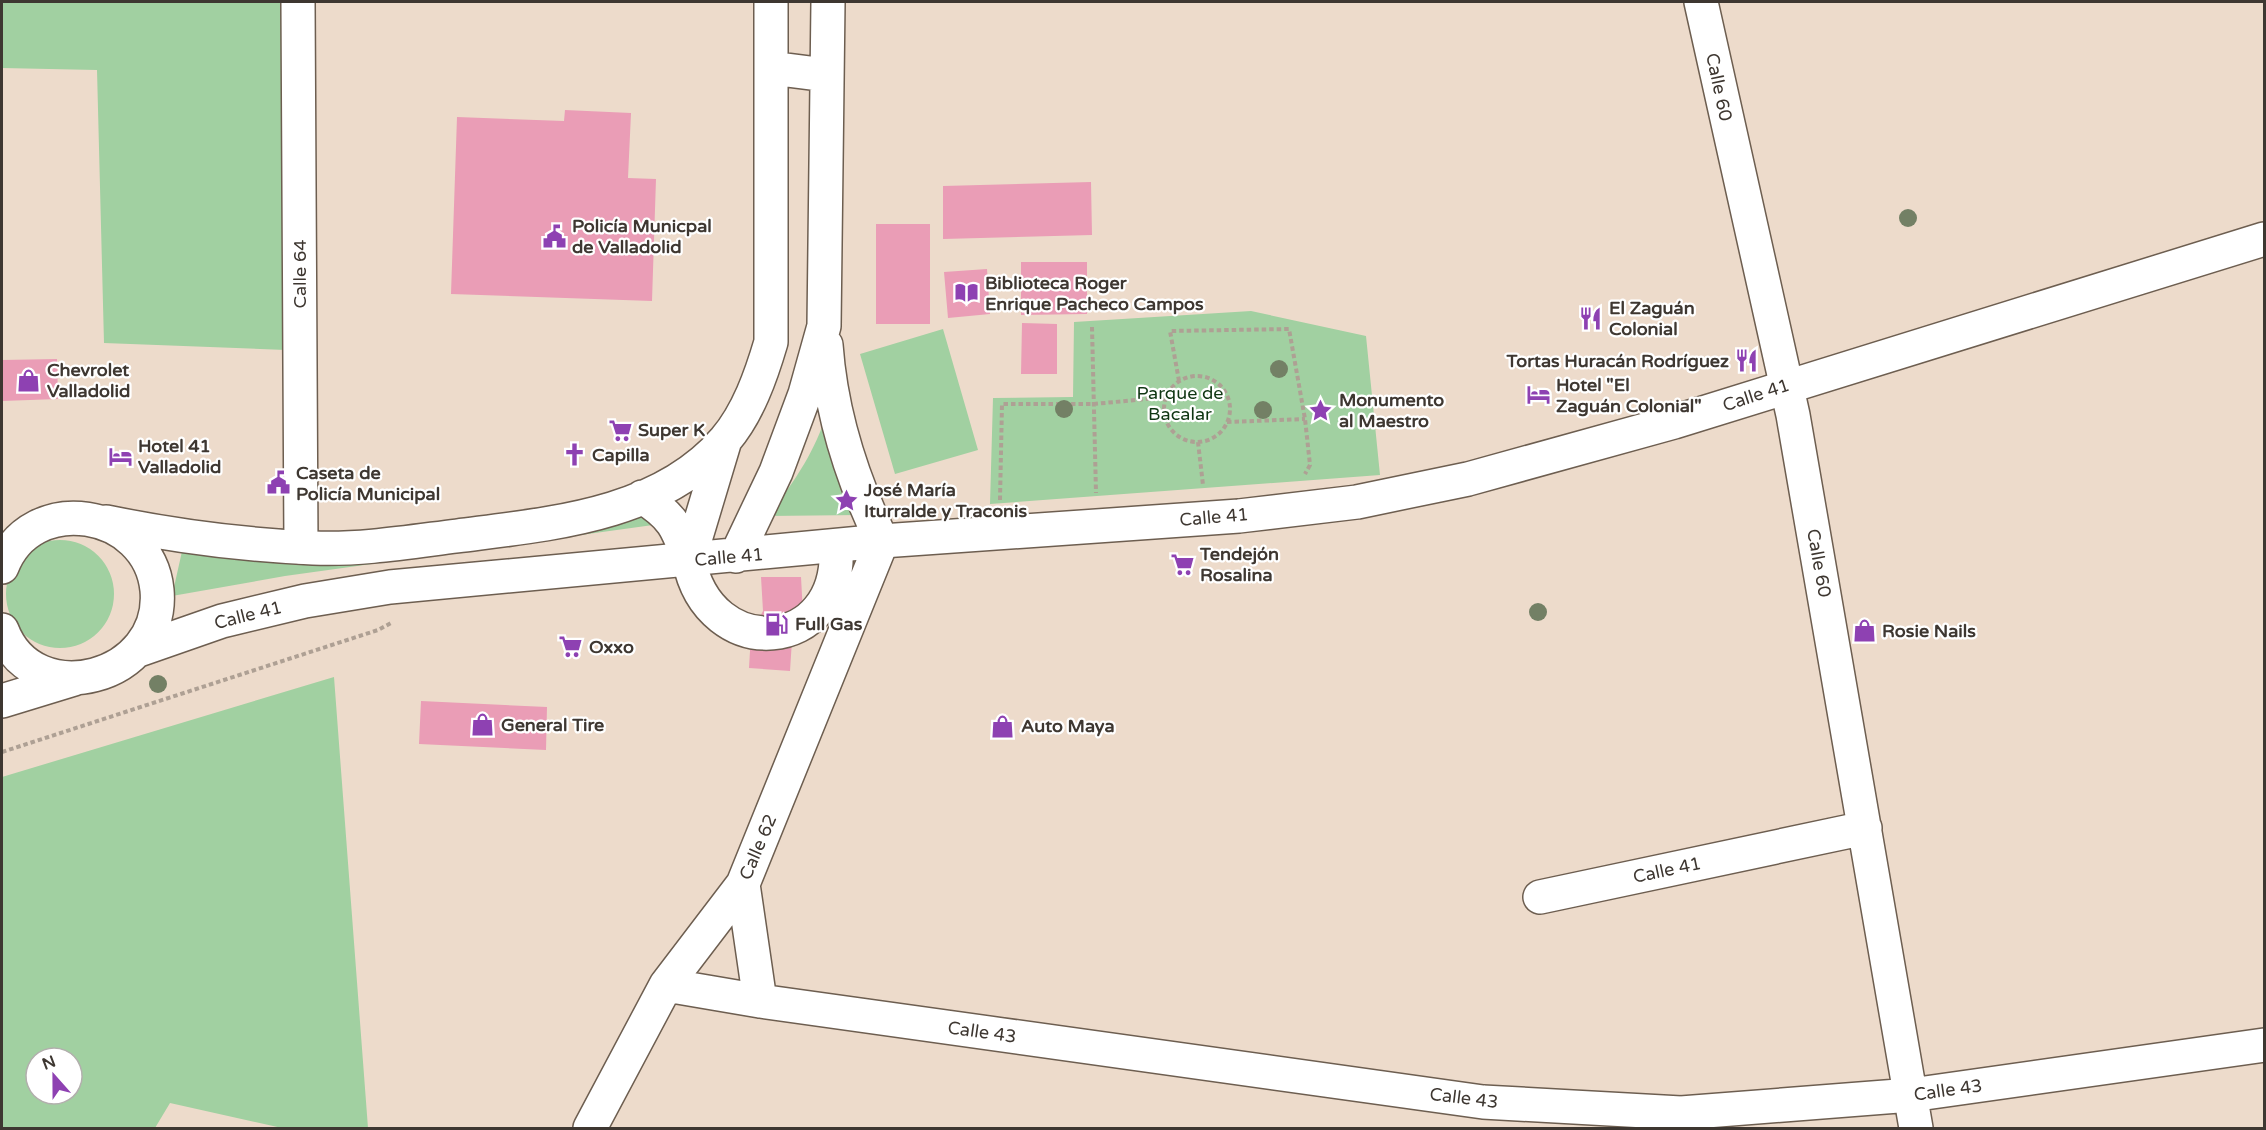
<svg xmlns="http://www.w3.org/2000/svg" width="2266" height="1130" viewBox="0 0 2266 1130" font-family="'Varela Round',sans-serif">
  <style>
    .green { fill: #a1d0a1; fill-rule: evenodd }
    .building { fill: #ea9db6 }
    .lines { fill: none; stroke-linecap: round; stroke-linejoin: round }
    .minor-casing { stroke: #6d5e50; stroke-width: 36 }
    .major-casing { stroke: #6d5e50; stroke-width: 36 }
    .path { stroke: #aea094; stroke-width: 4; stroke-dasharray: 4.5 3; stroke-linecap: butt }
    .minor { stroke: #fff; stroke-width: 33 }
    .major { stroke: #fff; stroke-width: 33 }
    .tree { fill: #738065 }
    .labels { text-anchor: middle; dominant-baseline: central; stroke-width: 4.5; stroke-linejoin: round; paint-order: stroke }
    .street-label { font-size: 18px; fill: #3e3731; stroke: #fff }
    .poi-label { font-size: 18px; font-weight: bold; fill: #3e3731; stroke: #fff; text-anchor: start }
    .park-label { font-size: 18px; fill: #0f3612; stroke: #fff }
  </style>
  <rect width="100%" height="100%" fill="#eddbcb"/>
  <path class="green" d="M2 2H303L311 351 104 343 97 70 2 68Z
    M1251 311 1366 336 1380 475 990 504 993 398 1073 397 1074 322Z
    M943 329 978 450 895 474 860 354Z
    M827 412 860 515 768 516C793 483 815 453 827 412Z
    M652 514 653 525 285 576 172 596 185 538 282 561Z
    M6 594a54 54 0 1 1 108 0a54 54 0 1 1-108 0Z
    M334 677 368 1128H282L170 1103 155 1128H2V777ZM36 1058H72V1094H36Z"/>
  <path class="building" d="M565 110 631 113 628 178 656 179 652 301 451 294 457 117 564 121Z
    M1091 182 1092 235 943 239V186Z
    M876 224H930V324H876Z
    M1021 262H1087V314L1021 315Z
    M987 269 990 314 948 318 944 272Z
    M1022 323 1057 324V374H1021Z
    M57 359 58 399 2 401V360Z
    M761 577H801L803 614 792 640 790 671 749 668 751 634 763 611Z
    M421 701 547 707 546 750 419 744Z"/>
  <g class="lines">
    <defs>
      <path id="minor" d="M298 2 301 547
        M1701 2 1793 415 1916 1128
        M689 560C709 664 843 655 836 546
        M743 884 760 1001
        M1540 897 1865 828
        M666 985 760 1001 1483 1102 1681 1113 1911 1095 2264 1045
        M590 1128 666 985 743 884 882 541"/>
      <path id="major" d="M771 68 826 75
        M826 345C831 415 852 479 882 541
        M642 497C673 516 677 527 689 560
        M106 522C175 536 243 545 313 548 362 550 409 542 457 536 549 524 660 516 725 440 748 413 761 376 771 342V2
        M736 556 776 472 805 394 824 326 828 2
        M689 560 725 440
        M2 567C31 490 149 509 157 590 165 679 34 714 2 630
        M136 651 222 621 305 601 390 587 882 541 1239 516 1357 502 1468 479 1674 422 2264 239
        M2 701 74 679"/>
    </defs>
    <use href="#minor" class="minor-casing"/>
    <use href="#major" class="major-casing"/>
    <path class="path" d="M1092 327 1096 493
      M1164 409a33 33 0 1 1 66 0a33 33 0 1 1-66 0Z
      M1179 381 1170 331 1289 329 1305 419 1310 465 1305 474
      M1227 422 1305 419
      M1198 442 1203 485
      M1000 500 1002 404H1094L1166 397
      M2 752 378 630 391 623"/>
    <use href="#minor" class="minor"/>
    <use href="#major" class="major"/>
  </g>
  <g class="tree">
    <circle cx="1908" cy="218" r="9"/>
    <circle cx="1279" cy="369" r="9"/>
    <circle cx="1064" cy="409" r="9"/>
    <circle cx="1263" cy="410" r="9"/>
    <circle cx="1538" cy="612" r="9"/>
    <circle cx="158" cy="684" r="9"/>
  </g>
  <defs>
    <symbol id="civic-bare" viewBox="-9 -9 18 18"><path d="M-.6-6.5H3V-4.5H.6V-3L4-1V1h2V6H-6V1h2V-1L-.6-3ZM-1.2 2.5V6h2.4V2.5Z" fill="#8e41b2" stroke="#fff" stroke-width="2.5" paint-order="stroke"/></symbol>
    <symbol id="library-bare" viewBox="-9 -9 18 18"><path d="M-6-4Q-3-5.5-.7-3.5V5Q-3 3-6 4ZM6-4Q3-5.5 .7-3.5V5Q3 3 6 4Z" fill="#8e41b2" stroke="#fff" stroke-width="2.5" paint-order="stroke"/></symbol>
    <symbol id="restaurant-bare" viewBox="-9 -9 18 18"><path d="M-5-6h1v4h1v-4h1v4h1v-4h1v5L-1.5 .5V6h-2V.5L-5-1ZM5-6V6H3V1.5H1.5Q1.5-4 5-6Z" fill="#8e41b2" stroke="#fff" stroke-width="2.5" paint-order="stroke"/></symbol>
    <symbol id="shop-bare" viewBox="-9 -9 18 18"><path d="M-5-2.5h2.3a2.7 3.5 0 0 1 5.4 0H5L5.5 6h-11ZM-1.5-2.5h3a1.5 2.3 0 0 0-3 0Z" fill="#8e41b2" stroke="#fff" stroke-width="2.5" paint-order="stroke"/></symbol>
    <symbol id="hotel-bare" viewBox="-9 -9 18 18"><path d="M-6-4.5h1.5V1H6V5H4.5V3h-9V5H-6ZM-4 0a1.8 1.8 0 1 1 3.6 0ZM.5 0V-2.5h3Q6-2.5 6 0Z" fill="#8e41b2" stroke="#fff" stroke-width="2.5" paint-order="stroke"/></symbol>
    <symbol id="sight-bare" viewBox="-9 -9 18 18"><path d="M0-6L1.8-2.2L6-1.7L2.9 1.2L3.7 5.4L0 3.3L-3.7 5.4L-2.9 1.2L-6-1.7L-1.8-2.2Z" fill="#8e41b2" stroke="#fff" stroke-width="2.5" paint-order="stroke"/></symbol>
    <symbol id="supermarket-bare" viewBox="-9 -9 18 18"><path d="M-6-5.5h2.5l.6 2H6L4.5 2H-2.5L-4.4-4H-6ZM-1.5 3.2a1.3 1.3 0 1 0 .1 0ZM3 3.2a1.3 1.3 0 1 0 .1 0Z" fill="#8e41b2" stroke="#fff" stroke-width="2.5" paint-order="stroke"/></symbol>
    <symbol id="church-bare" viewBox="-9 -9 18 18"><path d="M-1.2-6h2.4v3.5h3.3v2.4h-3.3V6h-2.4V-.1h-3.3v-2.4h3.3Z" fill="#8e41b2" stroke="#fff" stroke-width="2.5" paint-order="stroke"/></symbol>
    <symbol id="fuel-bare" viewBox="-9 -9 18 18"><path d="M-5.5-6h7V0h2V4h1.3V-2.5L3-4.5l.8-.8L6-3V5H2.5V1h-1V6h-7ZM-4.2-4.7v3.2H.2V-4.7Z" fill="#8e41b2" stroke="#fff" stroke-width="2.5" paint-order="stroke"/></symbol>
  </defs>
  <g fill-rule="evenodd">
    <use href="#civic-bare" x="538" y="220" width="33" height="33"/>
    <use href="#library-bare" x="950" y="276" width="33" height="33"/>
    <use href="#restaurant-bare" x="1574" y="302" width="33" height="33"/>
    <use href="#restaurant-bare" x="1730" y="344" width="33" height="33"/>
    <use href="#shop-bare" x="12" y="364" width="33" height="33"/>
    <use href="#hotel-bare" x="1522" y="378" width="33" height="33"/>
    <use href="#sight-bare" x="1304" y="394" width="33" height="33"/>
    <use href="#supermarket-bare" x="604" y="414" width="33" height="33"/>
    <use href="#church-bare" x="558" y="438" width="33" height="33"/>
    <use href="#hotel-bare" x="104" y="440" width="33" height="33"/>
    <use href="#civic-bare" x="262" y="466" width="33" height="33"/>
    <use href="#sight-bare" x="830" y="484" width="33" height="33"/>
    <use href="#supermarket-bare" x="1166" y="548" width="33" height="33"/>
    <use href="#fuel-bare" x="760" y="608" width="33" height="33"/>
    <use href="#shop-bare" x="1848" y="614" width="33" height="33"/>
    <use href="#supermarket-bare" x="554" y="630" width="33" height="33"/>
    <use href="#shop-bare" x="466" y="708" width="33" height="33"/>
    <use href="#shop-bare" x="986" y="710" width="33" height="33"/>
  </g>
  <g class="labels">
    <g class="street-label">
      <text transform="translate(1719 87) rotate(78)">Calle 60</text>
      <text transform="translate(300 274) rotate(-90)">Calle 64</text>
      <text transform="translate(1756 395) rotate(-18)">Calle 41</text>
      <text transform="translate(1214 517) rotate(-5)">Calle 41</text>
      <text transform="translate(729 557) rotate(-5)">Calle 41</text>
      <text transform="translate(1819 563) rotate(80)">Calle 60</text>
      <text transform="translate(248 615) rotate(-14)">Calle 41</text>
      <text transform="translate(758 847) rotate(-67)">Calle 62</text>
      <text transform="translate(1667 870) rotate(-12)">Calle 41</text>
      <text transform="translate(982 1032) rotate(8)">Calle 43</text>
      <text transform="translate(1948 1090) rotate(-8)">Calle 43</text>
      <text transform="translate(1464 1098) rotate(7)">Calle 43</text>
    </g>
    <g class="poi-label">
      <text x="572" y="226">Policía Municpal<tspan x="572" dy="21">de Valladolid</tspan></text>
      <text x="985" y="283">Biblioteca Roger<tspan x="985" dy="21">Enrique Pacheco Campos</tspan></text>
      <text x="1609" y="308">El Zaguán<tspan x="1609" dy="21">Colonial</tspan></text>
      <text x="1729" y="361" text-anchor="end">Tortas Huracán Rodríguez</text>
      <text x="47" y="370">Chevrolet<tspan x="47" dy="21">Valladolid</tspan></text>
      <text x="1556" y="385">Hotel "El<tspan x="1556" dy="21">Zaguán Colonial"</tspan></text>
      <text x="1339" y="400">Monumento<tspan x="1339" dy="21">al Maestro</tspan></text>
      <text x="638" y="430">Super K</text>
      <text x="138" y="446">Hotel 41<tspan x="138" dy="21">Valladolid</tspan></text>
      <text x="592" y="455">Capilla</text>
      <text x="296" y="473">Caseta de<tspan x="296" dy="21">Policía Municipal</tspan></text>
      <text x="864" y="490">José María<tspan x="864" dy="21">Iturralde y Traconis</tspan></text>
      <text x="1200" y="554">Tendejón<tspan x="1200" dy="21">Rosalina</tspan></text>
      <text x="795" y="624">Full Gas</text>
      <text x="1882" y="631">Rosie Nails</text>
      <text x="589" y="647">Oxxo</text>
      <text x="501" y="725">General Tire</text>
      <text x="1021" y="726">Auto Maya</text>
    </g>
    <g class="park-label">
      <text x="1180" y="393">Parque de<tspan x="1180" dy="21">Bacalar</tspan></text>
    </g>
  </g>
  <rect width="2266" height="1130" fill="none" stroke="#3e3731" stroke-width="6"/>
  <g transform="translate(54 1076) rotate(339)"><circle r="28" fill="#ffffff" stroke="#b2afad" stroke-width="1.5"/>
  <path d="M0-4.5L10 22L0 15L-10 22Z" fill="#8e41b2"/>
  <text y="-9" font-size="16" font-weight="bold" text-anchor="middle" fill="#3e3731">N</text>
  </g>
</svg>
